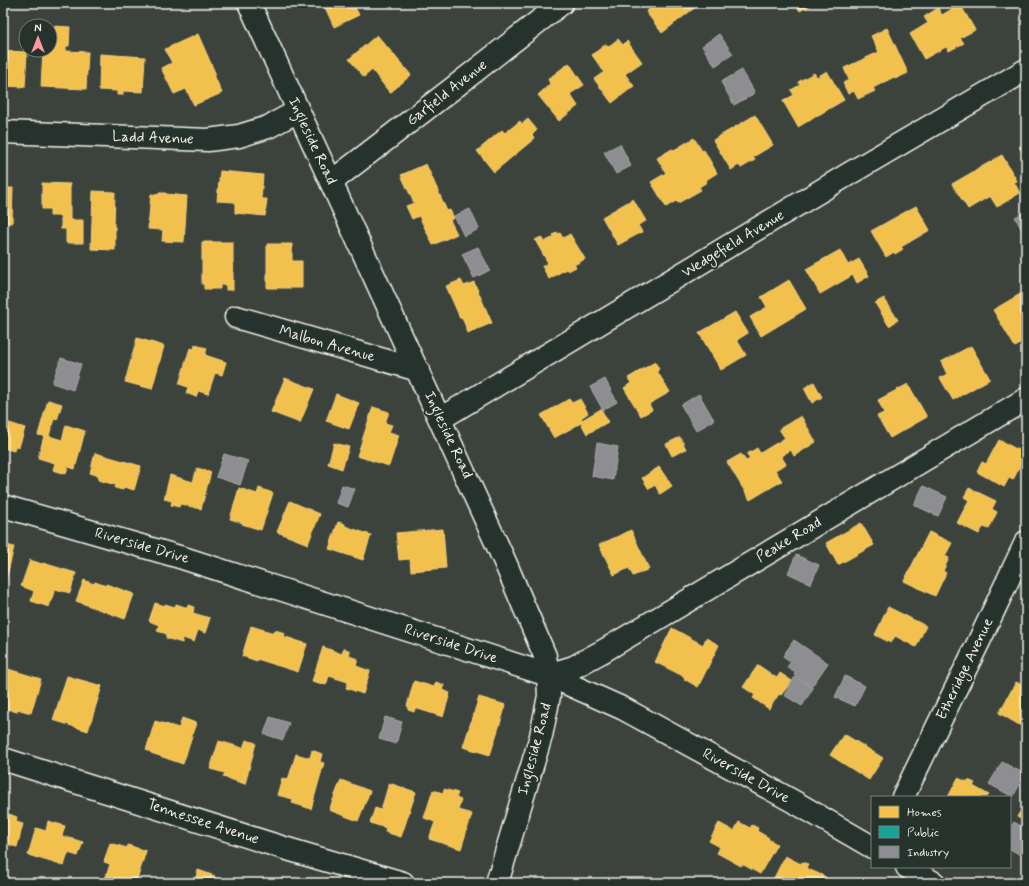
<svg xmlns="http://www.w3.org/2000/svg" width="1029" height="886" viewBox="0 0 1029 886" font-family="Mynerve,sans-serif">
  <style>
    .homes { fill: #f2c14e; stroke: #f3cf7c }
    .public { fill: #17a398; stroke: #59bab0 }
    .industry { fill: #8d8d92; stroke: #acabac }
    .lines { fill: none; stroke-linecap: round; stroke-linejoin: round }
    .minor-casing { stroke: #f4f1e8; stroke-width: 25 }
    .minor { stroke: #26332d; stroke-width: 22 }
    .labels { text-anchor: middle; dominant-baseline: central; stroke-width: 4; stroke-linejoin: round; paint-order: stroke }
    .street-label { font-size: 15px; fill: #f4f1e8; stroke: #26332d }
  </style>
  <rect width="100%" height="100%" fill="#3c433d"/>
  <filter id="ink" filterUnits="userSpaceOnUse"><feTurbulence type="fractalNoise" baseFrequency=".025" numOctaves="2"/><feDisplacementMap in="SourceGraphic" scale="8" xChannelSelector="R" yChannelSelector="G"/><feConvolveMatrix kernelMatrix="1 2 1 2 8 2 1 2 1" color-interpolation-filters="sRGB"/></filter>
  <g filter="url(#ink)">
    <path class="homes" d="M323 3H353L359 15 334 27Z
      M651 3H695L697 6 662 33 646 12 653 6Z
      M795 3H814L800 11Z
      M960 4 975 30 960 38 964 43 949 51 946 47 924 59 910 34 928 23 924 17 938 8 942 15Z
      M53 26 70 27 69 46H66V51L88 52 86 89 41 87 43 50H50V44H52Z
      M887 28 908 73 895 79 894 77 873 88 875 91 858 99 854 91 848 94 843 83 849 80 844 68 879 52 871 36Z
      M198 34 216 75H214L222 93 194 105 186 89 174 94 161 68 172 63 165 49Z
      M377 35 411 75 390 93 372 70 364 77 349 59Z
      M618 39 623 45 627 41 642 62 625 74 634 86 612 103 594 79 604 72 592 55 606 44 608 47Z
      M3 51 27 52 25 87 3 86Z
      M100 54 145 57 143 92 123 91V95H117V91L99 90Z
      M569 63 584 85 570 94 578 106 559 121 538 95 550 84 548 79Z
      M827 71 844 100 798 127 783 101 794 95 791 90 800 85 798 82 814 73 817 77Z
      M755 115 773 145 753 157 755 160 741 168 739 165 731 170 713 140Z
      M528 119 537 130 532 135 535 138 494 172 477 151 502 130 505 133 520 121 522 124Z
      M694 138 702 151 704 150 717 173 706 180 707 182 699 187 701 190 678 203 676 201 666 207 651 182 666 173 657 158 672 149 674 150Z
      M1026 143V158L1019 147Z
      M1002 155 1017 181 1014 182 1020 193 997 207 990 196 968 209 952 184Z
      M426 164 447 211 450 210 454 218 450 220 457 234 433 245 419 216 412 219 406 206 414 203 401 175Z
      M220 171 263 175 261 199H267L265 216 235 213V202L217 201Z
      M42 183 70 184V220H83V243H66V229H61V216H50V209H42Z
      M3 188H13L12 223H3Z
      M93 191 115 192 114 227H115V250L91 249Z
      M159 193H166V194L187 196 184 242 162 241 163 230 148 229 151 194 159 195Z
      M633 199 646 221 638 225 642 232 618 245 602 217Z
      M916 206 930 230 901 247 903 249 895 254 894 252 886 257 871 231Z
      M557 232 558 234 560 233 563 238 570 234 585 259 574 265 576 267 568 271 566 269 549 279 542 266 548 263 535 240 541 237 544 242 554 237 553 235Z
      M202 242H233V290H226V285H220V289H204V284H202Z
      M267 244H292V261H302V288H267Z
      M840 250 848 265 859 259 869 276 857 283 853 275 820 294 806 269Z
      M461 280 464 286 474 282 492 323 468 333 462 317 460 318 446 286Z
      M789 280 806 309 761 336 750 317 767 307 761 297Z
      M1022 293 1026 300V341L1015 347 993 310Z
      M884 298 898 320 889 326 875 303Z
      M735 312 748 333 737 340 746 355 721 370 699 333Z
      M137 338 164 346 152 389 125 382Z
      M195 345 207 348 205 355 226 362 222 375 215 373 208 394 198 391 196 397 186 393 188 387 179 384 190 348 194 349Z
      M971 346 990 379 953 400 940 378 947 374 941 362Z
      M655 362 659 369 657 371 670 392 649 404 652 410 641 416 624 388 631 383 628 378Z
      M285 378 314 389 300 423 271 412Z
      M814 382 822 397 812 403 804 388Z
      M908 384 927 417 890 438 877 416 884 413 878 400Z
      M336 394 359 403 349 429 326 421Z
      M569 399 572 403 580 399 588 413 581 418 582 420 601 409 608 422 587 434 581 423 554 438 541 415Z
      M48 400 62 404 57 420 54 419 49 436 62 440 66 425 85 431 75 469 68 467 66 474 53 470 55 463 38 458 44 436 38 435Z
      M373 407 389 412 385 423 392 425 389 432 399 435 389 466 357 456Z
      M801 416 816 442 794 456 791 450 781 456 786 464 775 470 782 481 750 500 727 462 741 454 746 461 750 459 747 454 757 448 760 453 785 438 779 429Z
      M3 421 25 428 19 447 15 446 14 451 3 448Z
      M680 437 686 449 672 456 666 444Z
      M999 440 1026 454 1013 480 1009 478 1004 487 977 472 982 462 986 464Z
      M334 443 349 447 342 469 328 464Z
      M95 453 141 466 134 490 124 487 123 490 115 488 116 485 98 480 99 476 90 473Z
      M659 467 672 486 660 494 655 485 649 489 642 478Z
      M197 468 211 472 201 509 180 504 179 507 171 505 172 501 164 499 170 475 193 482Z
      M239 488 257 494 259 488 273 493 261 530 242 524 243 523 230 519Z
      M969 488 996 501 992 509 997 512 989 529 983 527 979 534 957 523 969 500 964 497Z
      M290 501 320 514 308 544 277 532Z
      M338 522 345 524V526L371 535 363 560 329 549Z
      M861 523 874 545 838 565 826 543Z
      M443 529 446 568 411 571 410 559 399 560 396 533Z
      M631 530 649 569 633 576 629 568 614 575 599 545Z
      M929 532 952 543 945 556 949 558 943 571 946 573 935 596 904 581Z
      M3 544 14 547 5 584H3Z
      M30 560 42 564 43 563 76 573 70 593 55 589 49 607 31 601 34 591 21 586Z
      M84 580 94 584 95 582 106 586V584L134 594 125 619 76 601Z
      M155 603 165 606V604L175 607 176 604 188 608V605L194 607 193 613 210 618 205 633 198 630 194 642 183 638 182 643 166 638 167 634 157 631 159 625 149 621Z
      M888 607 926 626 916 647 895 636 891 643 875 635Z
      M251 626 274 633 275 630 285 633 283 636 307 644 298 672 257 659V661L242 656Z
      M672 628 703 645 706 638 719 645 698 687 684 679 685 677 655 662Z
      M323 647 342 654 344 648 350 651 349 656 358 659 356 666 370 671 363 694 346 688 348 682 329 676 326 685 312 681Z
      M758 665 777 678 780 673 792 681 781 695 779 694 769 709 753 698 755 695 743 687Z
      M8 669 41 679 31 713 17 709V712L4 708 5 704H3V687Z
      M67 676 102 686 88 731 53 720Z
      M414 681 434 687 436 682 444 685 442 690 450 693 443 717 415 708 414 712 408 710 409 707 407 706Z
      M1016 682 1026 687V717L1021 726 999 713Z
      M479 697 506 705 490 755 463 747Z
      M182 718 196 723 183 764 151 753V752L146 750 155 721 179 728Z
      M844 734 883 758 869 780 830 755Z
      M246 740 256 743 245 784 223 777 225 773 210 769 219 741 243 748Z
      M312 750 322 754 320 762 324 763 311 809 292 803 293 799 277 795 282 778 288 780 296 754 310 758Z
      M958 778 967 782 968 780 975 783 973 786 989 795 987 797H948Z
      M341 780 370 791 358 821 329 810Z
      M389 783 416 792 401 837 385 832 386 828 370 823 375 808 381 810Z
      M444 789 458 793 456 798 461 800 458 810 472 814 461 849 429 839 435 822 424 818 433 790 443 793Z
      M1026 801V822L1017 817Z
      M9 814 17 817 16 822 23 824 17 847 3 843V817L8 819Z
      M48 821 65 826 62 836 83 842 78 856 68 853 64 866 28 855 36 828 46 831Z
      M739 822 750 828 752 825 758 828 757 831 769 838 768 839 777 844 760 874 742 864 741 866 717 853 720 847 709 841 719 823 734 831Z
      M110 843 127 848 128 845 146 851 136 883H104L110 864 104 862Z
      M785 856 801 864 802 862 808 864 806 868 826 877 823 883H780L773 880Z
      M198 870 215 876 214 880 224 883H194Z"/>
    <path class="public" d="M588 879 601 883H586Z"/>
    <path class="industry" d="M719 34 733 54 715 66 702 46Z
      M742 70 755 93 734 105 721 82Z
      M620 144 631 166 616 174 604 152Z
      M470 209 479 229 464 236 454 216Z
      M1026 211V238L1015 217Z
      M478 247 490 270 474 278 462 254Z
      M61 358 81 364 73 390 52 383Z
      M605 379 617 402 603 410 590 387Z
      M699 394 714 420 696 431 681 405Z
      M597 443 618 447 613 480 592 476Z
      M224 454 248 461 240 485 216 477Z
      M342 485 355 489 348 507 336 503Z
      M923 486 947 497 938 516 914 505Z
      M796 555 819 565 811 584 788 573Z
      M794 640 828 663 812 686 794 675 796 673 787 667 791 662 783 656Z
      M845 676 865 686 855 706 835 697Z
      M795 677 813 688 802 706 784 695Z
      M270 717 289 723 283 740 264 734Z
      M385 717 402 722 396 744 379 739Z
      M1002 762 1025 774 1013 797 989 784Z
      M1014 822 1026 829V853L1024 857 1010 849V828Z"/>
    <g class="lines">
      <defs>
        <path id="minor" d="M249 3 505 562 545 656 548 675 549 696 541 736 497 883
          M3 132 208 140 239 136 268 127 298 111
          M331 182 452 89 562 3
          M236 317 418 370
          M440 419 852 172 1026 70
          M3 506 183 558 548 675 624 709 798 804 872 847
          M548 675 574 667 605 650 1026 399
          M3 759 284 848 403 883
          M903 797 981 637 1026 542
          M907 867 934 883"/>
      </defs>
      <use href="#minor" class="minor-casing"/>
      <use href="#minor" class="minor"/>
    </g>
  </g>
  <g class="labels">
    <g class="street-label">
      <text transform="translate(447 93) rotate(-38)">Garfield Avenue</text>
      <text transform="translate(153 138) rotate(2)">Ladd Avenue</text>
      <text transform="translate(312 141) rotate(65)">Ingleside Road</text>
      <text transform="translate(733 244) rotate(-31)">Wedgefield Avenue</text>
      <text transform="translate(327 344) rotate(16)">Malbon Avenue</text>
      <text transform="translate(448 435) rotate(65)">Ingleside Road</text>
      <text transform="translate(789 540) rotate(-31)">Peake Road</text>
      <text transform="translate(142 546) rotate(16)">Riverside Drive</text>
      <text transform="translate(451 644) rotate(18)">Riverside Drive</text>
      <text transform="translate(965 669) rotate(-64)">Etheridge Avenue</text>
      <text transform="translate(535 749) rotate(-75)">Ingleside Road</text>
      <text transform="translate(746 776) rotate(29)">Riverside Drive</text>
      <text transform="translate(203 822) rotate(18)">Tennessee Avenue</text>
    </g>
  </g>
  <rect width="1029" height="886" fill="none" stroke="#26332d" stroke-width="16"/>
  <rect x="8" y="8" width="1013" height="870" fill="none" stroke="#f4f1e8" stroke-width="1.5" filter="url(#ink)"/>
  <rect x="871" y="796" width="140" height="72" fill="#26332d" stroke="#787f78"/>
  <rect x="879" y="806" width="20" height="12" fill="#f2c14e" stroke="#787f78"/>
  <text x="907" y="816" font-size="12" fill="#f4f1e8">Homes</text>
  <rect x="879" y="826" width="20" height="12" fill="#17a398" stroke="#787f78"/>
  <text x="907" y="836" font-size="12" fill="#f4f1e8">Public</text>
  <rect x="879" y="846" width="20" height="12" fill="#8d8d92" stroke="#787f78"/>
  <text x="907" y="856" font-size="12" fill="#f4f1e8">Industry</text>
  <g transform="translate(38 38)"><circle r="19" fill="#26332d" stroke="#787f78"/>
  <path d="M0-3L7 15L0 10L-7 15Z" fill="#ff9aa2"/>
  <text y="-6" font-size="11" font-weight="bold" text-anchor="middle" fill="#f4f1e8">N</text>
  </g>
</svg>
